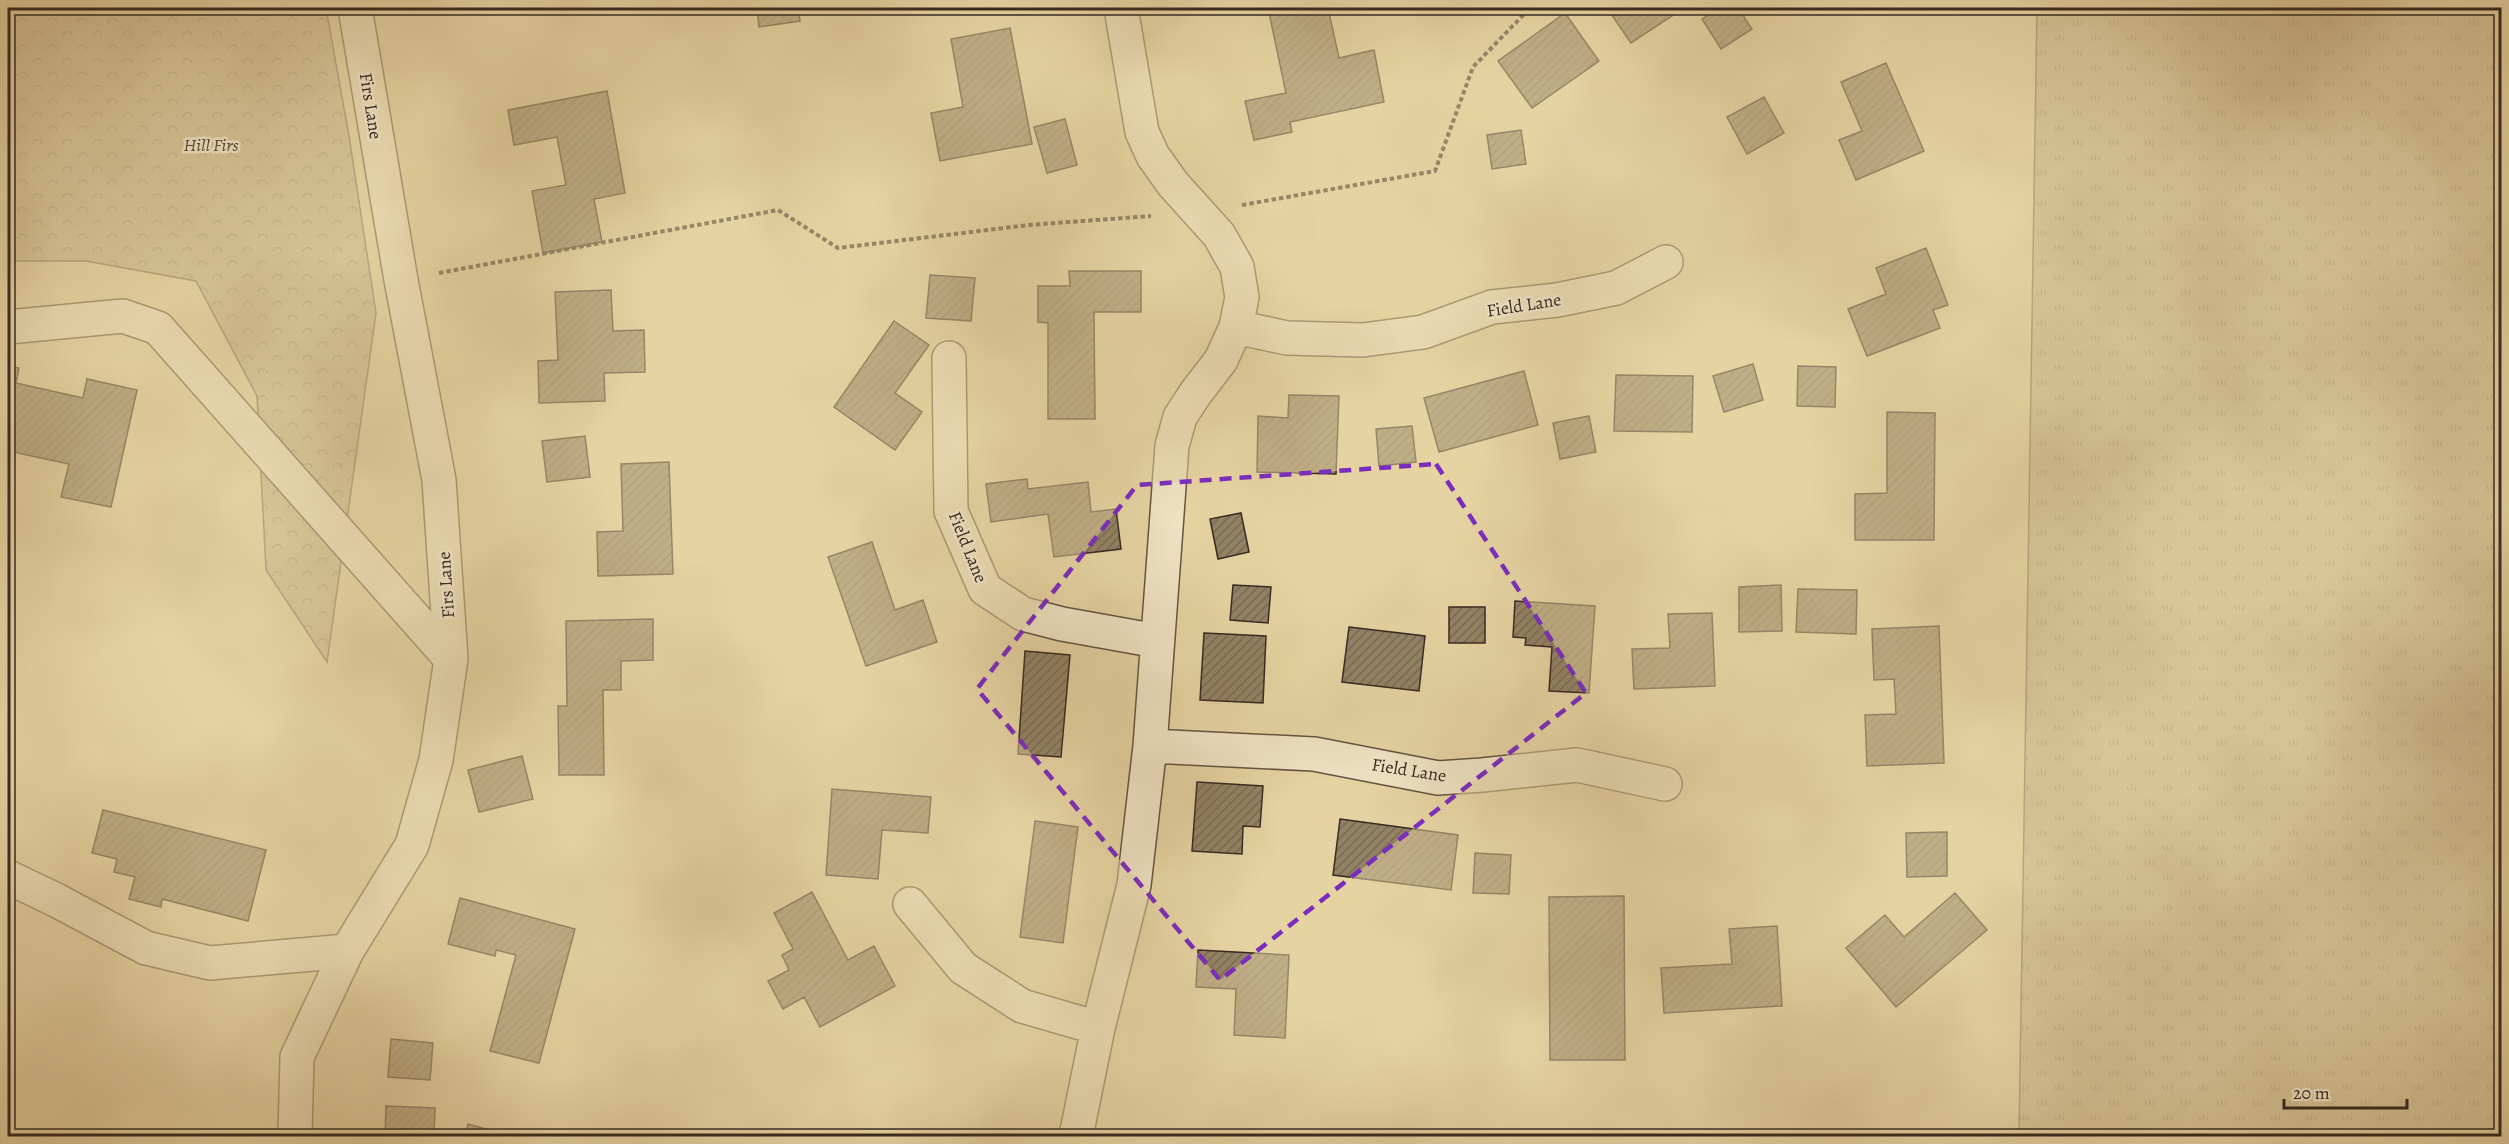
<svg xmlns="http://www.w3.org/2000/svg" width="2509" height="1144" viewBox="0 0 2509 1144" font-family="Alegreya,serif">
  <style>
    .grass { fill: url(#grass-tufts); stroke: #807057; stroke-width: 1.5 }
    .forest { fill: url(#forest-crowns); stroke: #807057; stroke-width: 1.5 }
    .building { fill: url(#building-hatch); stroke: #372a22; stroke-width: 1.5 }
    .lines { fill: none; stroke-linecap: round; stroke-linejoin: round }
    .minor-casing { stroke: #635442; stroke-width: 36 }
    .path { stroke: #372a22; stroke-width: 4; stroke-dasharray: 4.5 3; stroke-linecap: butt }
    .minor { stroke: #efe2c3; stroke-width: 33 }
    .marked { fill: none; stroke: #7b2cbf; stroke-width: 4.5; stroke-dasharray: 12 8; stroke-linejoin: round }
    .labels { text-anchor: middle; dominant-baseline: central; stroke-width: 5; stroke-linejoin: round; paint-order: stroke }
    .street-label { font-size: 18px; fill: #372a22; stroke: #efe2c3 }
    .park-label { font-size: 18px; font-style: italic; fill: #544637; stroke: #efe2c3 }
  </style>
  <defs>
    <pattern id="grass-tufts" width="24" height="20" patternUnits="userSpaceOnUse" patternTransform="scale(1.5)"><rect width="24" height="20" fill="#c8b68c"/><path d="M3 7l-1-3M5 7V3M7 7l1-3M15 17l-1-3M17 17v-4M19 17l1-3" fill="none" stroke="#a39472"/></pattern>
    <pattern id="forest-crowns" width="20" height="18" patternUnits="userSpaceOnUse" patternTransform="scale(1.5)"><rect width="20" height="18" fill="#c8b68c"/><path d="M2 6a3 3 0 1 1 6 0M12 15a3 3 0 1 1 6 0" fill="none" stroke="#a39472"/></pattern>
    <pattern id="building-hatch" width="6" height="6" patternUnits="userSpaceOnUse" patternTransform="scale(1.5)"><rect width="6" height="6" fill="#928265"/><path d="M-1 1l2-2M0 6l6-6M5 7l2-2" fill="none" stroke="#786b53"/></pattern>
  </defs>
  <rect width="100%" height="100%" fill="#e6d3a2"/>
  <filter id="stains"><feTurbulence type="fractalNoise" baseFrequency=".00333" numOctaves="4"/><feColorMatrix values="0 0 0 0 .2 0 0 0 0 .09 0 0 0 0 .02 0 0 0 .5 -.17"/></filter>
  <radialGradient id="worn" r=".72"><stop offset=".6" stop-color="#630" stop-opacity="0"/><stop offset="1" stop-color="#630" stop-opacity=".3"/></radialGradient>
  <path class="grass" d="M2037 8H2501V1136H2019Z"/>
  <path class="forest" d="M8 8H326L349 136 376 313 327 662 266 570 257 396 196 281 86 261H8Z"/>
  <path class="building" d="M757 8H798L800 21 759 27Z
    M1268 8H1328L1339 58 1374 50 1384 102 1290 122 1292 132 1254 140 1245 101 1286 93Z
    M1607 8H1684L1631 43Z
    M1720 8H1738L1752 29 1721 49 1702 19Z
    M1565 13 1599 61 1532 108 1498 61Z
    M1010 28 1032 144 940 161 931 113 963 107 951 39Z
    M1886 63 1924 151 1856 180 1839 140 1862 131 1841 82Z
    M607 91 625 193 594 199 602 242 543 253 532 191 566 185 557 137 514 145 508 110Z
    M1764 97 1784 133 1747 154 1727 117Z
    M1065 119 1077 165 1047 173 1034 127Z
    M1521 130 1526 164 1492 169 1487 135Z
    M1926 248 1948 305 1933 310 1940 328 1867 356 1848 309 1886 294 1876 268Z
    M1069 271H1141V312H1094L1095 419H1048V323L1038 322V286H1070Z
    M930 275 975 278 971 321 926 318Z
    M611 290 613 331 644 330 645 372 604 373 605 401 539 403 538 361 558 360 555 292Z
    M894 321 929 345 895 393 922 412 895 450 834 407Z
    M1753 364 1763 400 1724 412 1713 376Z
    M8 366 19 368 16 383 83 398 87 379 137 390 111 507 61 497 69 464 8 451Z
    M1798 366 1836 367 1835 407 1797 406Z
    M1524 371 1538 425 1439 452 1424 398Z
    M1616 375 1693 376 1692 432 1614 431Z
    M1289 395 1339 396 1336 474 1257 472 1258 416 1288 418Z
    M1887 412 1935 413 1934 540H1855V494L1887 493Z
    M1589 416 1596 452 1560 459 1553 423Z
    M1412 426 1416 462 1379 466 1376 429Z
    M585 436 590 477 547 482 542 441Z
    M669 462 673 574 598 576 597 532 623 531 621 464Z
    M1027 479 1028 489 1088 482 1091 512 1116 509 1121 549 1054 557 1048 514 991 522 986 484Z
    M1241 513 1249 552 1218 559 1210 519Z
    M872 542 895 610 923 600 937 642 866 666 828 557Z
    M1233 585 1271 587 1268 623 1230 620Z
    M1781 585 1782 631 1739 632V587Z
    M1798 589 1857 590 1856 634 1796 632Z
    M1515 601 1595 606 1589 693 1549 691 1552 647 1525 645 1526 638 1513 637Z
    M1449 607H1485V643H1449Z
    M1712 613 1715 686 1634 689 1632 649 1670 648 1668 614Z
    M653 619V660L621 661V690H603L604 775H559L558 706H567L566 621Z
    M1939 626 1944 763 1867 766 1865 715 1896 714 1894 679 1874 680 1872 629Z
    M1349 627 1425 636 1419 691 1342 682Z
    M1204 633 1266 636 1263 703 1200 700Z
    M1025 651 1070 655 1061 757 1018 754Z
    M522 756 533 799 479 812 468 770Z
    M1197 782 1263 786 1260 827 1243 826 1242 854 1192 851Z
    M832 789 931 797 928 833 882 830 878 879 826 875Z
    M103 810 266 850 248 921 162 899 161 907 129 899 135 877 114 872 117 859 92 853Z
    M1340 819 1458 835 1451 890 1333 875Z
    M1035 821 1078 827 1063 943 1020 937Z
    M1947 832V876L1907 877 1906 833Z
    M1475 853 1511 855 1509 894 1473 893Z
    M812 892 848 960 874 946 895 986 820 1027 804 997 783 1009 768 981 789 970 782 955 793 949 774 913Z
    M1955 893 1987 930 1896 1007 1846 948 1885 915 1904 937Z
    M1624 896 1625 1060H1550L1549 897Z
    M460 898 575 929 539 1063 490 1051 516 955 496 950 495 956 448 944Z
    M1777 926 1782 1006 1664 1013 1661 968 1732 964 1729 929Z
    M1198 950 1289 955 1285 1038 1234 1035 1236 989 1196 987Z
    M391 1039 433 1043 430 1080 388 1077Z
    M386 1106 435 1108 434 1136H385Z
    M468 1124 511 1136H465Z"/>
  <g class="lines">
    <defs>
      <path id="minor" d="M8 327 123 316 158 328 451 659
        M1236 327 1287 338 1363 340 1423 332 1492 307 1557 300 1616 288 1666 262
        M949 358 951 511 985 589 1023 614 1062 624 1157 641
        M1150 746 1314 754 1438 778 1482 775 1577 765 1665 784
        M8 877 56 900 146 948 210 963 347 951
        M910 904 963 968 1022 1006 1098 1028
        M295 1136 297 1057 347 951 412 845 436 760 451 659 439 480 401 280 355 8
        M1076 1136 1098 1028 1134 885 1150 746 1172 446 1180 417 1195 394 1221 360 1236 327 1242 297 1237 267 1219 235 1173 184 1153 156 1142 132 1121 8"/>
    </defs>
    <use href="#minor" class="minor-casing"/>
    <path class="path" d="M1242 205 1435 171 1473 67 1530 8
      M439 273 778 210 838 248 1029 225 1151 216"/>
    <use href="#minor" class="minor"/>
  </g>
  <path d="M0 0H2509V1144H0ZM1436 464 1586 693 1220 980 977 689 1137 485Z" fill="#e6d3a2" fill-opacity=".55" fill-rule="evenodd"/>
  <path class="marked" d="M1436 464 1586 693 1220 980 977 689 1137 485Z"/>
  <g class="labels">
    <g class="street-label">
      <text transform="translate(371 106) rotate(81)">Firs Lane</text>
      <text transform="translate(1524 305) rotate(-9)">Field Lane</text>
      <text transform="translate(968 547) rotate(68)">Field Lane</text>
      <text transform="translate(446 585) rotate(-94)">Firs Lane</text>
      <text transform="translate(1409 770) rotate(9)">Field Lane</text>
    </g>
    <g class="park-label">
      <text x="211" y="145">Hill Firs</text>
    </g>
  </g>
  <rect width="2509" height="1144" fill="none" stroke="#e6d3a2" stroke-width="30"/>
  <rect x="9" y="9" width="2491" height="1126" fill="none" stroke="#372a22" stroke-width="3"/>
  <rect x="15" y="15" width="2479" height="1114" fill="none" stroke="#372a22" stroke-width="1.5"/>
  <path d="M2284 1099v9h123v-9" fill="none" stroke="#372a22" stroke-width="3"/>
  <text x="2293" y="1099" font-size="18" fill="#372a22" stroke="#efe2c3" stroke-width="4.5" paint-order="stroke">20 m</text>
  <rect width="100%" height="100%" filter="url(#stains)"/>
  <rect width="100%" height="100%" fill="url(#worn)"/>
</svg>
